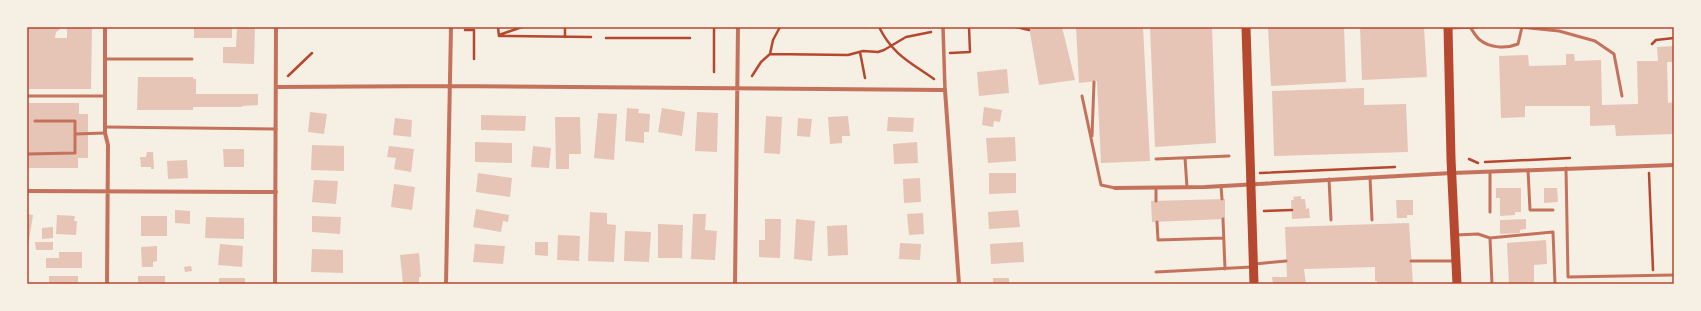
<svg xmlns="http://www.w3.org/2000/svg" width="1701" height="311" viewBox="0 0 1701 311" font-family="Raleway,sans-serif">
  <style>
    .building { fill: #e6c5b7 }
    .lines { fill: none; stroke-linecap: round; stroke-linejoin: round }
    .path { stroke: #b5482f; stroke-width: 2.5 }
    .service { stroke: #c5725c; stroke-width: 3 }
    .pedestrian { stroke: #c5725c; stroke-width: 3.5 }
    .minor { stroke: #c5725c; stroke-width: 4 }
    .primary { stroke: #b5482f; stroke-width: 9 }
    .neatline { fill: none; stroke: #b5482f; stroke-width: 1.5 }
  </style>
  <rect width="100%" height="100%" fill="#f6efe4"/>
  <path class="building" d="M27 27H63L56 32 55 38H67V27H92L91 89H27Z
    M194 27H232V38H194Z
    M237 27H255L254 64 223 63V47H236Z
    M1029 27H1062L1075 80 1039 85Z
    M1076 27H1143L1150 161 1101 163 1097 81 1079 83Z
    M1150 27H1212L1216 143 1155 147Z
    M1268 27H1344L1346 82 1271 86Z
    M1360 27H1424L1427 77 1362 80Z
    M1674 46V62H1667L1668 103 1674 102V134L1616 136 1615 125 1590 126V106H1525V117L1501 118 1499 56 1528 55 1529 66 1566 65V54H1574L1575 61 1601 60 1602 105 1638 104 1637 61H1658L1657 47Z
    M1007 69 1009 93 979 96 977 72Z
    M138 77H193V79H196V94H258V105L242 106V107H193V110H137Z
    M1364 88V105L1406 104 1408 152 1274 156 1272 91Z
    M27 103H79V114H88V158H78V168H27Z
    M984 107 1002 110 1000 122 994 121 993 127 982 125Z
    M627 108 639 109 638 113 650 114 649 132H644V143L625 141Z
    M662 108 685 112 682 136 658 132Z
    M310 112 327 114 324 134 308 132Z
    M697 112 718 113 717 152 695 151Z
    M598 113 617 114 614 160 594 158Z
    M481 115 526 116 525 131 481 130Z
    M766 116 782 117 780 154 764 153Z
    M848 116 850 136H842V143L830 144 828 117Z
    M555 117H580L581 154H569V169H556Z
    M888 117 914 118 913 132 887 131Z
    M395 118 412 120 411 137 393 135Z
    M798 118 812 119 810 137 797 136Z
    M1015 137 1016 161 988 163 986 138Z
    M475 142 512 143V163L475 162Z
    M917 142 918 163 894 164 893 144Z
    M312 145 344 146V171L311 170Z
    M389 146 414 149 411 172 394 169 396 158 387 157Z
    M533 146 551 148 549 168 531 167Z
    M223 149H244V167H224Z
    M147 152H153L154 169H151V167H141L140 157H146Z
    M187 160 188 178 168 179 167 161Z
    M478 173 512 178 510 197 476 192Z
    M989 173H1016V193L989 194Z
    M920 178 921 202 904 203 903 179Z
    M314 180 338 181 336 204 312 202Z
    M394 184 415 187 412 210 391 207Z
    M1496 188H1521V212H1515V215L1500 216V198H1496Z
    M1544 188H1557L1558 202 1544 203Z
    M1301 196V199H1305L1306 209 1309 208 1310 218 1292 219 1291 200H1294L1293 197Z
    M1225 199V219L1152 222 1151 201Z
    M1396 200H1413V215H1407V218H1397Z
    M476 209 509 215 508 222 503 221 501 232 473 227Z
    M175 210 190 211V224L175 223Z
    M1018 210 1020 227 989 229 988 212Z
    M590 212 607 213V224L616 225 614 262 588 261Z
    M923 213 924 234 909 235 907 214Z
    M27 214 33 215 28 246H27Z
    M693 214H706L705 230 717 231 715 260 691 259Z
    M57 215 75 216 74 221H77L76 235 56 234Z
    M141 216H167V236H141Z
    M312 216 341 217 340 234 312 232Z
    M206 217 244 218V239L205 238Z
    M765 219H781L780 258 759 257V240H765Z
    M796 219 815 221 812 261 794 259Z
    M1526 219V229L1520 230V233L1500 234V220Z
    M1409 223 1413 284H1377V281H1375V267L1304 269 1306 284H1273L1272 277H1287L1285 227Z
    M658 224 683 225 682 258H658Z
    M847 225 848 255 828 256 827 226Z
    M53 227V238L42 239V228Z
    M625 231 651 232 649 262 624 261Z
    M558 235 580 236 579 261 557 260Z
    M1546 240 1547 264 1534 265V284H1509L1507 243Z
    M35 242H53V250H36Z
    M535 242H548V256L535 255Z
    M1023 242 1024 262 991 264 990 244Z
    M900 243 921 244 920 260 899 259Z
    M220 244 243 246 242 267 218 265Z
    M475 244 505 246 503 264 473 262Z
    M157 246V261L153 262V267H142L141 247Z
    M312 249 343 250V273L311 272Z
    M59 252H82V268H46V258H59Z
    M419 253 421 277H419V284H403L400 255Z
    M191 266 192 271 185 272 184 267Z
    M49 276H78V284H49Z
    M138 276H165V284H138Z
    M219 278H245V284H219Z
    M993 278H1009V284H993Z"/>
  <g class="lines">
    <path class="path" d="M498 27 499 36 591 37
      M879 27C893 55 910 62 934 79
      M1016 27 1029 30
      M465 30H474V59
      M499 35 522 27
      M565 37V27
      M606 38H690
      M1652 44 1656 40 1674 38
      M860 52 865 78
      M950 53 970 52 969 27
      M770 54 773 40 780 27
      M714 72V27
      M288 76 312 53
      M752 76 761 62 770 54 848 55 863 51 878 52 884 50 906 37 931 32
      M1469 159 1478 163
      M1485 162 1570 158
      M1260 173 1395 167
      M1649 173 1653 270
      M1264 211 1292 210"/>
    <path class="service" d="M1470 27C1473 31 1476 37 1480 40 1490 48 1506 49 1518 44L1522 27
      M1518 27 1559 31 1595 41 1614 54 1622 96
      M1450 28 1477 27
      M105 59H192
      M27 96H105
      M1082 96 1101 185 1115 188
      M35 121H75V134
      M105 127 276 129
      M1092 136 1094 82
      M27 154 75 153V134L105 133
      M1185 158 1187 187
      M1156 159 1229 156
      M1566 168 1568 277 1674 275
      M1528 170 1530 210H1553
      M1490 172V212
      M1370 177 1372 220
      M1329 179 1331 220
      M1221 186 1222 199
      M1156 188V201
      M1223 219 1225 269
      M1157 222 1158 240 1223 238
      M1455 235 1478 234 1490 238 1553 232 1555 284
      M1490 238 1492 284
      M1411 261H1454
      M1255 264 1286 261
      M1156 272 1252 267"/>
    <path class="pedestrian" d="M943 27 945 90"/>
    <path class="minor" d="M105 27V133L108 145 107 284
      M276 87 449 86 945 90 959 284
      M1115 188 1205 187 1452 173 1674 165
      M27 191 276 192
      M275 284 276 27
      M446 284 451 27
      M735 284 738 27"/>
    <path class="primary" d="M1246 27 1254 284
      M1448 27 1451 159 1457 284"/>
  </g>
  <rect width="1701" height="311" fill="none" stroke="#f6efe4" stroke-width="56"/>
  <rect x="28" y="28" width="1645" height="255" class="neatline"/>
</svg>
